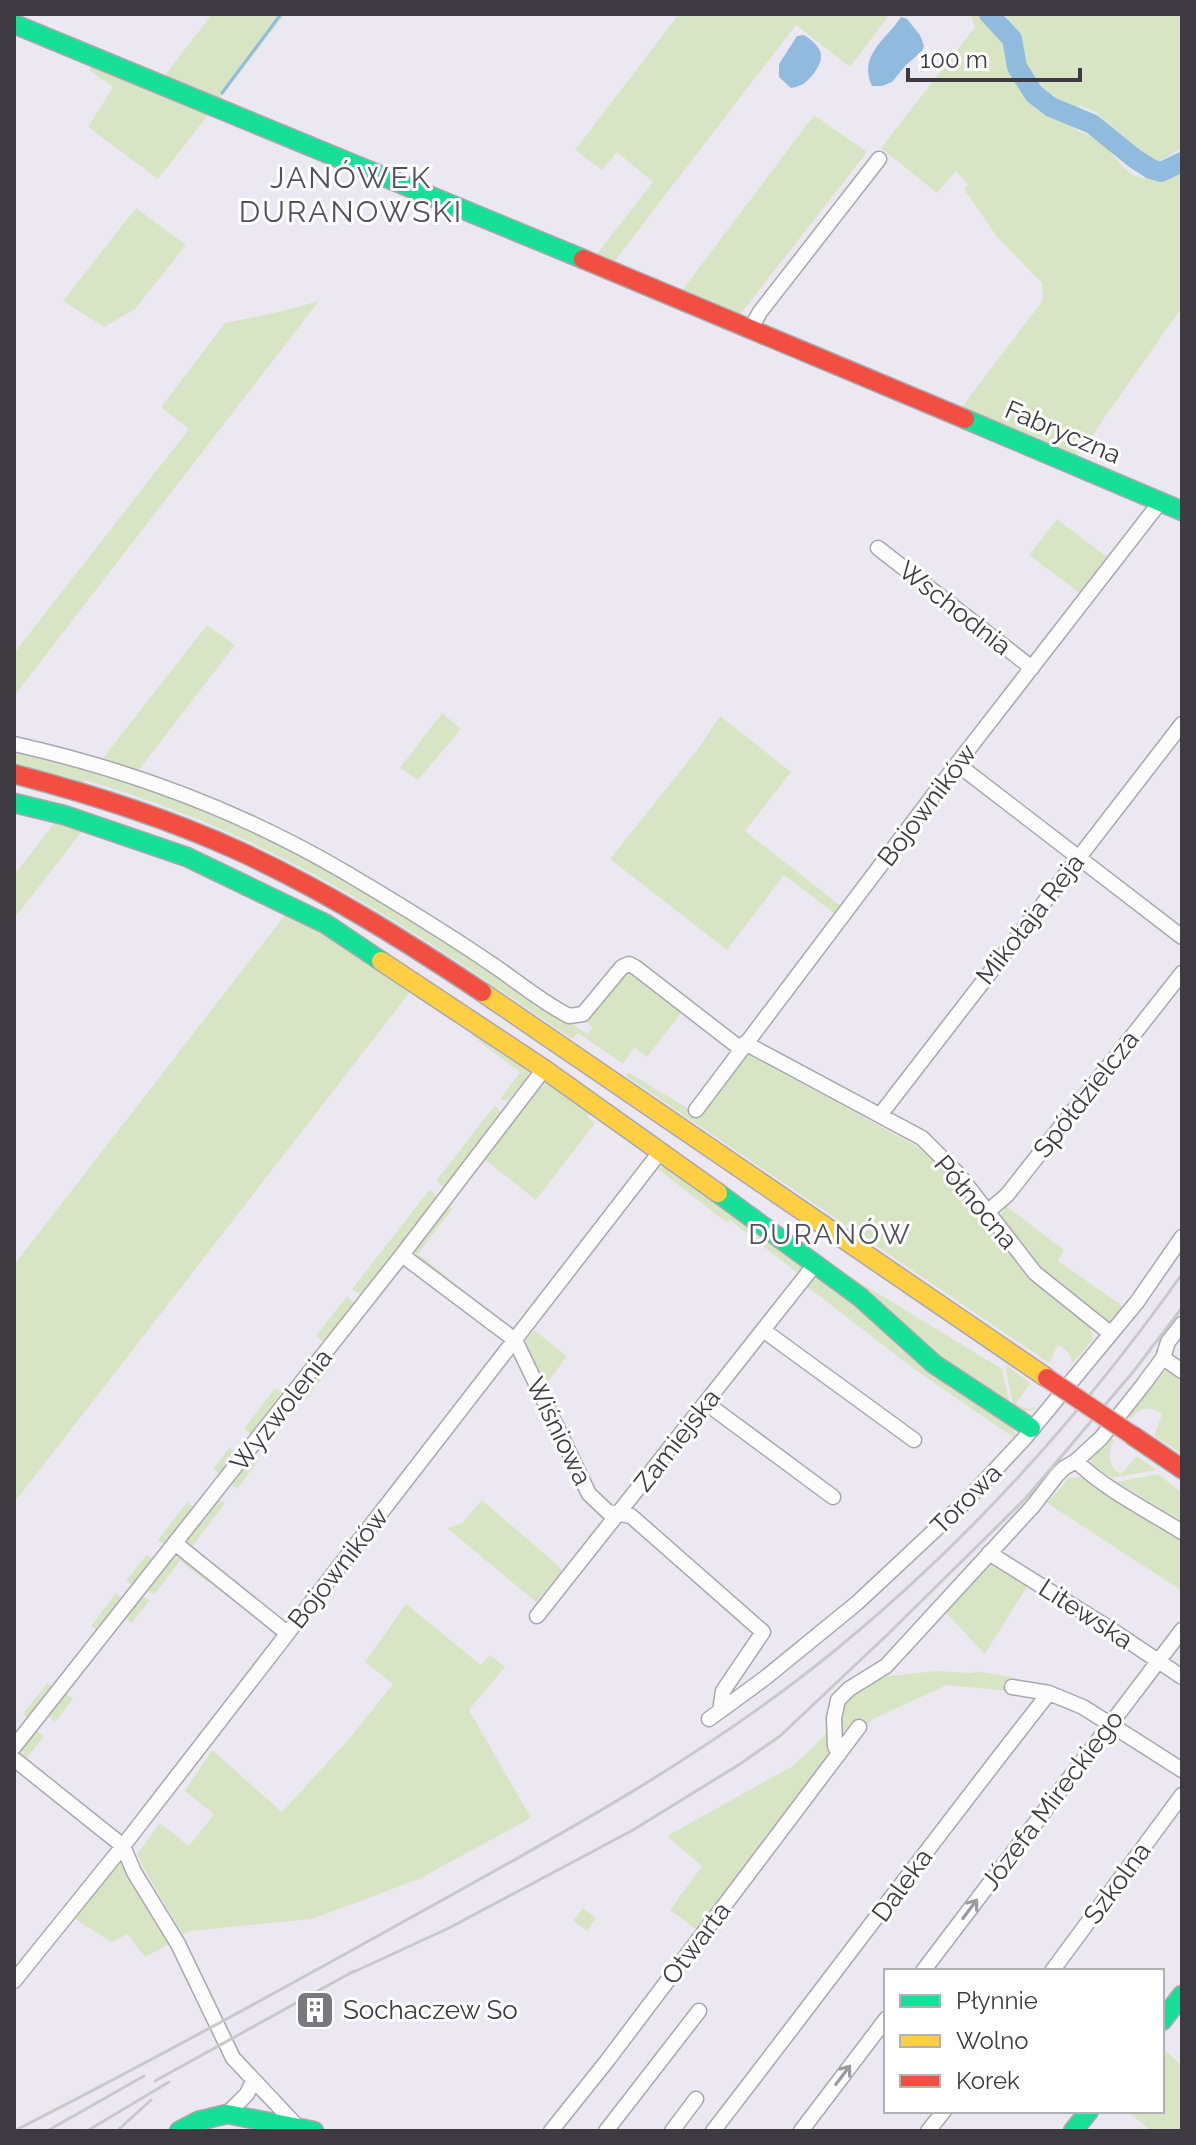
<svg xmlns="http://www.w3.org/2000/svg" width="1196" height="2145" viewBox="0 0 1196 2145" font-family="Raleway,sans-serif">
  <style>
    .green { fill: #d8e5c5 }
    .water { fill: #90bbde }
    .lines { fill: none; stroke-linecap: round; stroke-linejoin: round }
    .stream { stroke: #90bbde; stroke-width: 3 }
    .river { stroke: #90bbde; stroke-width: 20 }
    .street-casing { stroke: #a9a7ae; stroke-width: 17 }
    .fast-casing { stroke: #a9a7ae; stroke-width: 21 }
    .slow-casing { stroke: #a9a7ae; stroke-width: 21 }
    .jam-casing { stroke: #a9a7ae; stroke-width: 21 }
    .street { stroke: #fcfcfd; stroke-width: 14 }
    .fast { stroke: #16e098; stroke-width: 18 }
    .slow { stroke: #ffcf43; stroke-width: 18 }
    .jam { stroke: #f24e42; stroke-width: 18 }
    .rail { stroke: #c9c8cb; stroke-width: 3 }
    .jam-bridge-casing { stroke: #c6c4c9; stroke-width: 21; stroke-linecap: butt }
    .jam-bridge { stroke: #f24e42; stroke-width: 18 }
    .oneway { stroke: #9c9b9f }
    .labels { text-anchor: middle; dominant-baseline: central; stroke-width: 6; stroke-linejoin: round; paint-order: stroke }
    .street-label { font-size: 26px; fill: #3d3a41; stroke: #fff }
    .poi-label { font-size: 26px; fill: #3d3a41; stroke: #fff; text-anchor: start }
    .neighbourhood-label { font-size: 28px; letter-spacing: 2px; fill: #544f5c; stroke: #fff }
    .quarter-label { font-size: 30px; letter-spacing: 2px; fill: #544f5c; stroke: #fff }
  </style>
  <rect width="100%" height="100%" fill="#ece8f2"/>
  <path class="green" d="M212 14H285L218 101 162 79Z
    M679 14H890L850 67 796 25 613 263 596 255 653 182 617 152 602 170 575 150Z
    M970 14H979L994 27 1008 46 1011 73 1021 84 1031 102 1080 132 1106 142C1115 161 1132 184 1157 177 1165 175 1174 171 1182 167V307L1077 457 961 408 1043 300 1042 283 997 237 964 189 968 185 956 171 937 193 881 148 975 27Z
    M1006 14H1182V148L1156 163 1145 157 1118 137 1096 112 1081 106 1068 109 1055 103V95L1045 94 1031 76 1019 52 1020 37 1010 26Z
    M95 63 212 110 158 179 88 127 113 87 89 70Z
    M814 115 867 152 739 316 681 292Z
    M136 208 186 245 135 309 104 327 63 301Z
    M319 301 14 696V653L189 429 161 407 225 323 279 312Z
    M1057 519 1108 558 1081 594 1029 555Z
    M207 625 235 645 138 771 103 758Z
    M442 713 461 729 418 780 400 768Z
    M720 716 791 772 745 831 841 906 835 914 784 875 727 950 610 859 698 749Z
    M14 748 62 758 190 801C206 814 227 825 248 826L319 860 492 968 587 1034 593 1028 586 1021 619 975 626 971 636 973 681 1009V1013L647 1057 634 1047 623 1064 578 1033 572 1039C493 986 415 930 331 884 253 840 171 805 85 780L83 782 14 764Z
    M56 821 82 831 14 919V875Z
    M285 915 327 936 410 992 14 1503V1265Z
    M477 1029 531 1065 532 1074 512 1102 500 1099 520 1072 472 1036Z
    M747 1054 915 1145 946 1171 1013 1257 1026 1271 1089 1325 1093 1339 1072 1364C1071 1354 1067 1349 1058 1345L1049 1363 626 1076 628 1072 689 1109 712 1100Z
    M548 1082 591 1112 587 1117 595 1123 536 1200 484 1159 538 1085 541 1087Z
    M495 1105 502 1116 446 1189 436 1181Z
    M664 1166 800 1263 802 1272 800 1275 730 1220 727 1223 658 1169Z
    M430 1189 438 1198 362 1296 352 1289Z
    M447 1206 453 1208 418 1254 449 1278 446 1281 418 1260 414 1248Z
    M1006 1206 1064 1250 1058 1261 1124 1307 1112 1322 1098 1317 1032 1260 1000 1217Z
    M815 1255 1002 1369 1010 1406 933 1356Z
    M810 1278 812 1280 819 1278 850 1299 899 1347 916 1361 1011 1427 1016 1434 1017 1440 914 1369 805 1285Z
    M347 1296 356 1305 325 1343 316 1336Z
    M534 1330 567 1356 545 1386 525 1341Z
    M324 1364 330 1368 306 1399 300 1394Z
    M1005 1364 1030 1383 1016 1404 1028 1409 1035 1407 1036 1408C1026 1414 1022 1412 1013 1406Z
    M1170 1370 1182 1377V1454L1154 1436 1162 1414C1150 1406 1140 1407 1131 1419L1127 1416 1165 1371Z
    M275 1388 284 1395 253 1436 244 1429Z
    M1110 1437 1114 1440C1107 1453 1107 1467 1121 1474L1137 1456 1156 1470 1112 1478 1093 1465 1090 1463 1091 1458Z
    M230 1447 238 1454 221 1475 213 1469Z
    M251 1457 258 1461 237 1489 229 1483Z
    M1158 1474 1182 1493V1522L1117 1482Z
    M1081 1477 1182 1540V1591L1047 1503 1069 1478Z
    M217 1499 225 1503 192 1547 210 1562 206 1563 186 1543 187 1537Z
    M482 1500 563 1570 536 1602 447 1528 462 1523Z
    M187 1502 196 1509 167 1546 158 1540Z
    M147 1554 154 1560 134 1586 126 1581Z
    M176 1557 186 1560 211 1581 209 1583 180 1561 154 1595 148 1590V1586L171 1558Z
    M988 1566H998L1028 1585 985 1654 943 1610Z
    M116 1593 124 1599 99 1631 91 1626Z
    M144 1597 150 1600 132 1623 124 1616 138 1599Z
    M406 1604 481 1665 490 1655 505 1667 469 1710 531 1818 419 1879 312 1919 190 1931 183 1935 143 1867 137 1854 160 1823 189 1846 214 1814 185 1791 212 1750 282 1812 348 1740 393 1684 365 1662Z
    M935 1671 973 1673 975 1671 1012 1677 1009 1691 947 1685 873 1719 865 1728 845 1737 840 1732 842 1701 875 1678Z
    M47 1683 54 1688 30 1720 23 1714Z
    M64 1692 73 1699 55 1722 46 1715Z
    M34 1729 44 1736 25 1760C18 1747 26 1740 34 1729Z
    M829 1731 831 1757 701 1933 670 1910 702 1866 667 1836 793 1766Z
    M118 1863H122L170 1944 145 1957 127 1934 112 1942 73 1918Z
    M583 1908 596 1918 587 1931 573 1921Z
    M1162 2047 1182 2066V2131H1151L1127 2111H1162Z"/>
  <path class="water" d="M901 17 907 19 920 35 924 46 922 51 906 65 892 82 882 86H872C858 55 886 40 901 17Z
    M804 35C821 46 827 56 814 73 807 82 803 86 791 88L779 77V64L797 36Z"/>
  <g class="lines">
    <path class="stream" d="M222 93 281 14"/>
    <path class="river" d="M989 14 1012 39 1017 67 1034 94 1051 107 1092 124 1134 158 1151 169 1161 172 1182 162"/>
    <defs>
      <path id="street" d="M751 328 760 312 879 159
        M878 548 1032 668
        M14 744C131 770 245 813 348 874 397 903 446 933 493 965 518 982 542 1002 569 1016L583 1014 622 967 629 964 635 967 741 1049
        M957 764 1182 937
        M745 1043 922 1138 959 1175 1035 1273 1110 1333
        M696 1110 957 764 1161 501
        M880 1115 1182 724
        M986 1213 1007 1195 1182 973
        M402 1255 515 1340 589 1494 608 1512 631 1516 763 1632 723 1691 720 1711
        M763 1330 914 1440
        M1163 1358 1182 1371
        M706 1403 833 1497
        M1076 1461C1106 1490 1147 1510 1182 1532
        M176 1544 287 1633
        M989 1553 1115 1632 1182 1677
        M537 1616 816 1263
        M1012 1687 1049 1693
        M709 1719 765 1678 857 1603 965 1502 1023 1440 1137 1302 1182 1237
        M14 1747 402 1255 544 1069
        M839 1754 835 1746 834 1718 838 1700 849 1689 886 1666 1033 1506 1057 1475 1064 1468 1076 1461 1101 1438 1143 1385 1163 1358 1168 1342 1182 1324
        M14 1759 123 1846 134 1872 178 1944 233 2058 298 2127
        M923 1971 1182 1630
        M1052 1971 1182 1795
        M14 1981 123 1846 660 1152
        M227 2114 247 2094 253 2081
        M551 2131 607 2061 859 1727
        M606 2131 699 2011
        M672 2131 696 2099
        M713 2131C826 1985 935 1838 1049 1693L1083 1707 1182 1770
        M801 2131 886 2019
        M928 2131 944 2111"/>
      <path id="fast" d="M14 24 583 259
        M965 419 1182 511
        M14 803 64 815 187 857 326 924 381 961
        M718 1193 860 1297 934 1364 1031 1428
        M1162 2021 1182 1995
        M179 2131 198 2121 227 2114 314 2131
        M1073 2131 1089 2111"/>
      <path id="slow" d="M381 961 544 1069 718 1193
        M482 992 1047 1378"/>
      <path id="jam" d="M583 259 965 419
        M14 774C91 794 167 818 239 851 324 890 404 940 482 992
        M1132 1435 1182 1469"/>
    </defs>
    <use href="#street" class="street-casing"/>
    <use href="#fast" class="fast-casing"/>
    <use href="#slow" class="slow-casing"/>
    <use href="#jam" class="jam-casing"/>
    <use href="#street" class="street"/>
    <use href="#fast" class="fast"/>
    <use href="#slow" class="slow"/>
    <use href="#jam" class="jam"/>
    <path class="rail" d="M347 1975 449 1928 633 1830 740 1764 780 1736 887 1635 1025 1499 1133 1372 1182 1308
      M155 2081 354 1971
      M14 2131C148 2063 279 1991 410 1918 556 1837 703 1758 833 1652 967 1543 1082 1415 1182 1274
      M47 2131 144 2076
      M87 2131 169 2082
      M117 2131 151 2100"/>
    <defs>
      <path id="jam-bridge" d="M1047 1378 1132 1435"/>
    </defs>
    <use href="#jam-bridge" class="jam-bridge-casing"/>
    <use href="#jam-bridge" class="jam-bridge"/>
  </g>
  <defs><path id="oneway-shaft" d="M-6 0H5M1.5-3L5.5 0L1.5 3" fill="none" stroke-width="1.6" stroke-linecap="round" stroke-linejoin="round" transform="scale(2)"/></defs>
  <g class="oneway">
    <use href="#oneway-shaft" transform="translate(970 1909) rotate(-53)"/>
    <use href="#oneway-shaft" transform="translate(843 2075) rotate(-53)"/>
  </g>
  <defs>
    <symbol id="building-square" viewBox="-11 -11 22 22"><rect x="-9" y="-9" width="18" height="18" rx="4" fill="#7a777f" stroke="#fff"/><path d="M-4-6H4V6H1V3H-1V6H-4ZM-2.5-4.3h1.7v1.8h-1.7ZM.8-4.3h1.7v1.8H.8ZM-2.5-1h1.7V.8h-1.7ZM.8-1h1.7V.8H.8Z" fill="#fff"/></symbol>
  </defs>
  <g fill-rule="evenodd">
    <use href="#building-square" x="293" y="1988" width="44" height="44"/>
  </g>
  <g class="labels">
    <g class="street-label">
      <text transform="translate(1063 432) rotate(23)">Fabryczna</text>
      <text transform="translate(955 608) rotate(38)">Wschodnia</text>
      <text transform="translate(927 805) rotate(-53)">Bojowników</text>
      <text transform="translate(1030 919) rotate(-52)">Mikołaja Reja</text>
      <text transform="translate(1086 1094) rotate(-52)">Spółdzielcza</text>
      <text transform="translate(976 1202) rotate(50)">Północna</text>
      <text transform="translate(281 1410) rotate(-52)">Wyzwolenia</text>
      <text transform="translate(559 1431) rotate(64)">Wiśniowa</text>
      <text transform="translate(677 1440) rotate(-52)">Zamiejska</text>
      <text transform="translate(966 1499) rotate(-45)">Torowa</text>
      <text transform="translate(338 1568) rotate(-52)">Bojowników</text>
      <text transform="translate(1086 1614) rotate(33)">Litewska</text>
      <text transform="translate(1052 1800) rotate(-53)">Józefa Mireckiego</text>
      <text transform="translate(1117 1883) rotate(-54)">Szkolna</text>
      <text transform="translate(902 1885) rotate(-54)">Daleka</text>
      <text transform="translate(696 1943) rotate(-53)">Otwarta</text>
    </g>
    <g class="poi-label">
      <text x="343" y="2010">Sochaczew So</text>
    </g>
    <g class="neighbourhood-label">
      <text x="830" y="1234">DURANÓW</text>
    </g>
    <g class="quarter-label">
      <text x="351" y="177">JANÓWEK<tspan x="351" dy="34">DURANOWSKI</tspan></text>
    </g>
  </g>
  <rect width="1196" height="2145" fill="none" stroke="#3d3a41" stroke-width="32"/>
  <rect x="884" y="1969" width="280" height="144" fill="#ffffff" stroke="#b1b0b3" stroke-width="2"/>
  <rect x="900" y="1995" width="40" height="12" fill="#16e098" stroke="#b1b0b3" stroke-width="2"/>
  <text x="956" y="2009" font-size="24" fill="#3d3a41">Płynnie</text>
  <rect x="900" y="2035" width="40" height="12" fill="#ffcf43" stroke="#b1b0b3" stroke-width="2"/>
  <text x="956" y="2049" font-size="24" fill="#3d3a41">Wolno</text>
  <rect x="900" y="2075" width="40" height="12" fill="#f24e42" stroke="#b1b0b3" stroke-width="2"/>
  <text x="956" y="2089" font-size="24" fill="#3d3a41">Korek</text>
  <path d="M908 68v12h172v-12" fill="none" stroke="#3d3a41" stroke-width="4"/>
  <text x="920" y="68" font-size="24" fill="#3d3a41" stroke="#ffffff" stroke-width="6" paint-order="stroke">100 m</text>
</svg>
